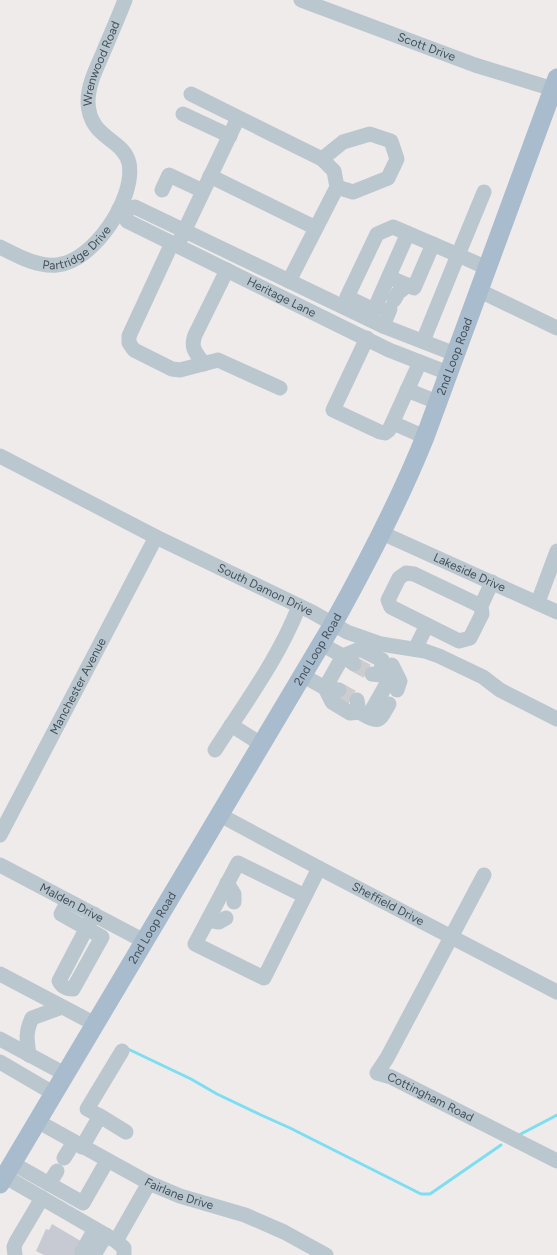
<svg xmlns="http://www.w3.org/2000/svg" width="557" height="1255" viewBox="0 0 557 1255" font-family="Figtree,sans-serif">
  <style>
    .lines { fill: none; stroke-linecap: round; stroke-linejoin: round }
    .stream { stroke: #7ddef2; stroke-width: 3 }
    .building { fill: #c7cad2 }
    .minor-tunnel { stroke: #cdccce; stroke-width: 15; stroke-dasharray: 15 8; stroke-linecap: butt }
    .minor { stroke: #bbc7cf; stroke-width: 15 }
    .major { stroke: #a8bccd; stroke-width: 19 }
    .labels { text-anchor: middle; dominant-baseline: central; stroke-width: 4; stroke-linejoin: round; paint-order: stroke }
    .street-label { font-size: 12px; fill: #43505a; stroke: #fff }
  </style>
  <rect width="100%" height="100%" fill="#efebeb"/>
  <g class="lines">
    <path class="stream" d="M128 1049 191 1079 217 1094 261 1115 290 1128 421 1194H430L501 1145
      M517 1136 557 1115"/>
  </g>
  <path class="building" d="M52 1224 84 1243 86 1255H44L36 1251 46 1229 49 1230Z"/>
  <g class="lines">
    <path class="minor-tunnel" d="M354 664 372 674
      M339 690 357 700"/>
    <g class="minor">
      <path id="s1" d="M301 0 475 65 553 89"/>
      <path d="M191 94 322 159 334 171 337 187 289 281"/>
      <path d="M183 114 230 136"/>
      <path d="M322 159 343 142 370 134 391 141 397 159 388 178 353 192 337 187"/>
      <path d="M210 176 316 228"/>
      <path d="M162 190 169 175 203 191"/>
      <path d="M484 192 458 255 487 268"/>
      <path id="s2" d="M119 209 122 211 127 221 389 350 448 373"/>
      <path d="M122 211 135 207 383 326 455 354"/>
      <path d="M408 233 374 310 347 297 377 234 393 227 458 255 423 341"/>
      <path d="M180 240 238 118"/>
      <path d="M172 243 129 336V343L134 350 172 369 180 370 218 360 280 388"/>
      <path id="s3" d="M0 247C18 256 37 267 57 265 93 262 136 198 129 163 123 138 89 139 88 102 88 85 96 69 103 53 110 36 118 18 125 0"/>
      <path d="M389 277 414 288 433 244"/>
      <path d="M478 290 557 328"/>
      <path d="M394 300 398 293 408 285"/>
      <path d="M383 326 390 309"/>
      <path d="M367 338 333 410 380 432 385 433 389 430 420 362"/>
      <path d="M204 364C196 353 190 348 195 335L227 270"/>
      <path d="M407 390 437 402"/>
      <path d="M393 423 425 437"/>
      <path id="s4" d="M0 456 156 537 312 612 347 632 381 644 425 651 439 656 483 677 500 690 557 719"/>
      <path id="s5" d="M382 533 557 612"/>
      <path d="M538 602 557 551"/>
      <path d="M481 606 482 614 470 638 459 641 391 607 388 600 399 578 406 573 414 574 481 606 492 582"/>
      <path d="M321 644 343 656 325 688 339 690"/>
      <path d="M415 649 427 625"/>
      <path d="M354 664 343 656 360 649 382 660 381 675 372 674"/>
      <path d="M392 665 400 681 397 690"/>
      <path d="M302 675 325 688 332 702 350 713 359 712 357 700"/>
      <path d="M361 713C380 724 379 721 389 704"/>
      <path d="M368 717 394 671"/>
      <path d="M231 725 261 744"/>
      <path d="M215 750C245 703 279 658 299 606"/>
      <path id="s6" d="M220 815 319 868 557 992"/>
      <path id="s7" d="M0 835 156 537"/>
      <path id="s8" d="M0 865 144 941"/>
      <path id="s9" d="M484 875 387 1058 377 1073 391 1077 557 1161"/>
      <path d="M227 883 234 894V902"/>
      <path d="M305 896 238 863 195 944 264 978 319 868"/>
      <path d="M68 901 61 914 102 937 73 989C67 989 62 987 59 981L94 914"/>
      <path d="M208 920 219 922 226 918"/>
      <path d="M0 974 95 1024"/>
      <path d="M0 1039 65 1074"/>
      <path d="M29 1055C27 1040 25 1033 32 1018L62 1007"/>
      <path d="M0 1062 53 1093"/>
      <path d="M100 1116 126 1132"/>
      <path id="s10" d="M37 1121 149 1183 180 1196 245 1215 284 1232 326 1255"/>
      <path d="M82 1147 100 1116 87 1109 122 1051"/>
      <path d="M64 1158 74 1142"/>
      <path d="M12 1163 83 1203 107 1161"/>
      <path d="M4 1176 116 1241 149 1183"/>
      <path d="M49 1184 57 1171"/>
      <path d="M116 1241 124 1248V1255"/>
      <path d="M82 1252 95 1229"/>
      <path d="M15 1255 14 1247 16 1242 42 1198"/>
      <path d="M94 1255 106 1235"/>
    </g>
    <path class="major" id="s11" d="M0 1184 333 624C367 563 399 502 425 437L557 78"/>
  </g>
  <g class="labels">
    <g class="street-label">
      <text stroke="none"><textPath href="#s1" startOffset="134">Scott Drive</textPath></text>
      <text stroke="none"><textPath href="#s3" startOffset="312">Wrenwood Road</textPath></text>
      <text stroke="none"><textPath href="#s3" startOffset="86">Partridge Drive</textPath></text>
      <text stroke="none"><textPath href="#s2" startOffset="187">Heritage Lane</textPath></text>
      <text stroke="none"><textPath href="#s11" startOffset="946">2nd Loop Road</textPath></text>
      <text stroke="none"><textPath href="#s5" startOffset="96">Lakeside Drive</textPath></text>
      <text stroke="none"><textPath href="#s4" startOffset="297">South Damon Drive</textPath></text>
      <text stroke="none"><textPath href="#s11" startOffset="622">2nd Loop Road</textPath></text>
      <text stroke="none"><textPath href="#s7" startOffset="168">Manchester Avenue</textPath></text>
      <text stroke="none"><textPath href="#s8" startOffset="81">Malden Drive</textPath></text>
      <text stroke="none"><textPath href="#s6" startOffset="190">Sheffield Drive</textPath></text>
      <text stroke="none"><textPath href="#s11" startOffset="298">2nd Loop Road</textPath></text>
      <text stroke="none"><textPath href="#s9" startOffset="284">Cottingham Road</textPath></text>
      <text stroke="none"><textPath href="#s10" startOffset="160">Fairlane Drive</textPath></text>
    </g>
  </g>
</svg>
